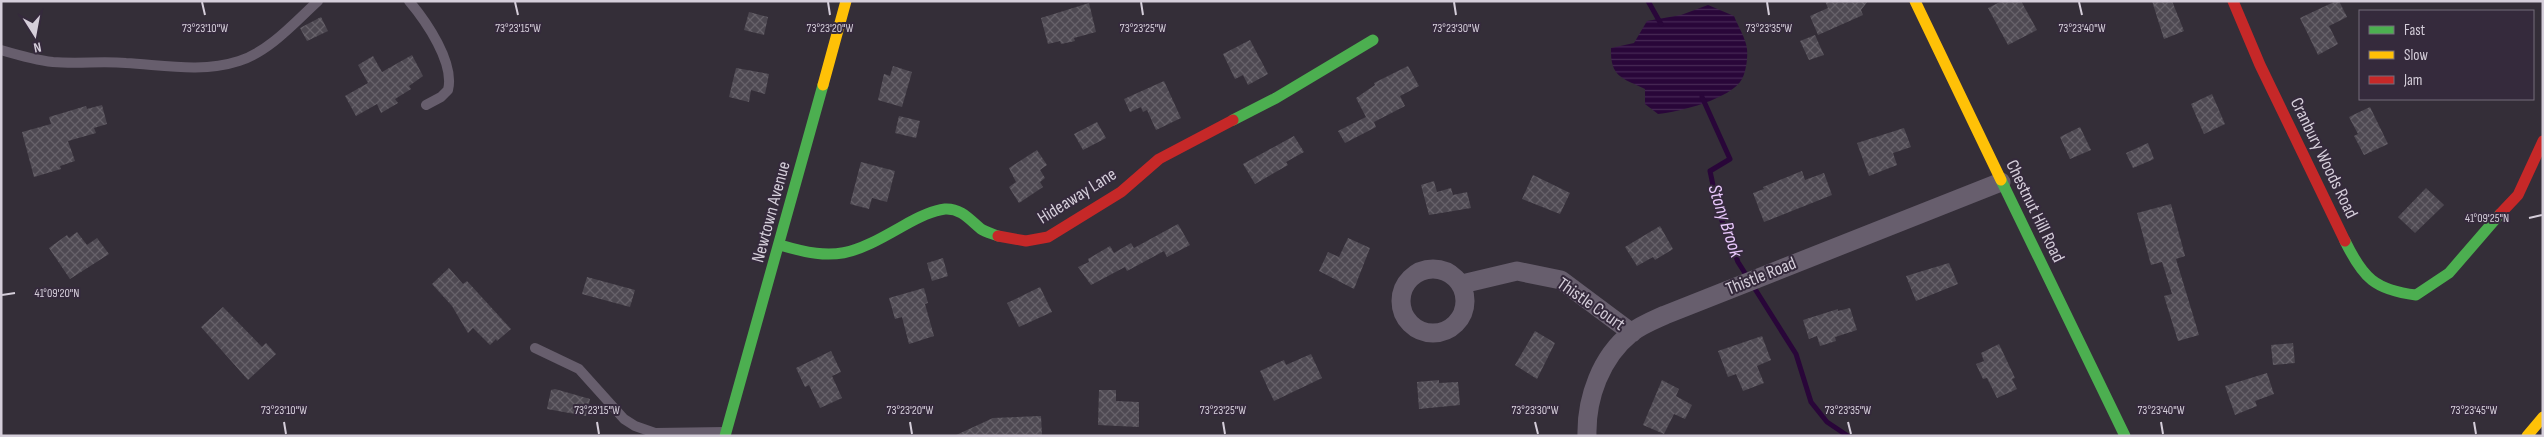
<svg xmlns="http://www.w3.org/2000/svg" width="2544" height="437" viewBox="0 0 2544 437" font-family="'Sofia Sans Condensed',sans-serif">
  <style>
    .water { fill: url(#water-rules) }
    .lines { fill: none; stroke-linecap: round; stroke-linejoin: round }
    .stream { stroke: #290639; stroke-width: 5 }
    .building { fill: url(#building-cross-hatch) }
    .lane { stroke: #675e6d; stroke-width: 10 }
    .street { stroke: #675e6d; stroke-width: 19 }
    .fast { stroke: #4caf50; stroke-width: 11 }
    .slow { stroke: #ffc107; stroke-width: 11 }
    .jam { stroke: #c62828; stroke-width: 11 }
    .ticks { fill: none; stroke: #d5ceda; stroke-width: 2 }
    .labels { text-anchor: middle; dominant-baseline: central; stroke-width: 4; stroke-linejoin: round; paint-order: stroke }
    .street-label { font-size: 18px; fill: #d5ceda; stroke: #352a3c }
    .water-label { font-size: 19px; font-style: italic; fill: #eac9fd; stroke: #352a3c }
    .ticks-label { font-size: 12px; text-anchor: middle; fill: #d5ceda; stroke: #352a3c; stroke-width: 4; stroke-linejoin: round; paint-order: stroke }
  </style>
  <defs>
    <pattern id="water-rules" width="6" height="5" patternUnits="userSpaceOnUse" patternTransform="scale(1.25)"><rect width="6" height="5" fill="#290639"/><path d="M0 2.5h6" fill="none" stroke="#472955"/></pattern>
    <pattern id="building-cross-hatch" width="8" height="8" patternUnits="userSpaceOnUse" patternTransform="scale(1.25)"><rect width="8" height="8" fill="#4e4952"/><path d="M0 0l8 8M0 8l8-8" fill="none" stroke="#67626a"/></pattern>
  </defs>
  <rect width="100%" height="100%" fill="#342e38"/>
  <path class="water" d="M1708 5 1734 16C1738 26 1746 39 1747 49 1748 57 1746 72 1742 79 1731 99 1679 112 1658 114L1645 104V89C1622 78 1610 77 1611 48L1634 43 1647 21 1681 15Z"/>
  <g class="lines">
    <path class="stream" d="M1648 1 1661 24
      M1702 97 1730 159 1710 171 1719 213 1738 262 1796 354 1811 402 1827 422 1848 436"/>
  </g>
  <path class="building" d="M1825 1H1868L1861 10 1863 15 1818 35 1810 16 1828 8Z
    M2002 1H2021L2037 30 2008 45 1988 8Z
    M2152 1H2172L2184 31 2164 39Z
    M2336 1H2339L2347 17 2329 26 2338 44 2318 55 2300 18Z
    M1089 3 1096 32 1074 38 1075 41 1061 44 1060 41 1048 44 1041 18Z
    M749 12 768 17 764 35 744 30Z
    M321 17 328 31 307 41 300 28Z
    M1815 35 1824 55 1809 60 1800 41Z
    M1250 40 1268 74 1248 85 1243 75 1235 79 1223 54Z
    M412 55 423 76 409 86 411 89 395 99 398 103 381 113 377 104 356 116 345 96 368 83 358 65 373 56 382 72Z
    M893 66 912 72 902 107 878 100 884 74 890 76Z
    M1408 66 1419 86 1400 96 1405 106 1374 122 1376 127 1345 143 1338 131 1366 117 1356 98 1375 85 1374 83Z
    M736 68 769 74 765 94 751 90 749 102 729 97Z
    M1164 81 1181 118 1156 130 1147 110 1143 112 1141 107 1130 112 1124 99Z
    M2212 94 2225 124 2204 134 2191 104Z
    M102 105 107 124 94 128 96 133 68 141 75 161 60 166 61 169 34 177 22 132 51 124 49 117 86 106 87 109Z
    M2370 107 2388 144 2364 155 2354 136 2358 134 2349 117Z
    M899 116 920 121 916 138 895 133Z
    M1097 122 1106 138 1083 150 1074 134Z
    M2080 127 2091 150 2070 159 2060 137Z
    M1904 128 1911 147 1893 153 1897 165 1869 176 1857 143Z
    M1294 136 1304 152 1286 162 1288 165 1255 184 1243 164Z
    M2148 143 2154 159 2133 168 2126 153Z
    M1037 150 1047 165 1040 170 1045 178 1040 182 1043 187 1019 203 1009 187 1016 182 1009 168Z
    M861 162 895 171 887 202 872 198 869 209 850 204Z
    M1802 171 1805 180 1824 173 1832 195 1764 222 1753 193 1764 189 1763 187Z
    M1533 175 1570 193 1560 214 1522 199Z
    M1434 181 1437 192 1451 188 1453 195 1467 192 1471 208 1429 215 1421 185Z
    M2426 188 2444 205 2415 233 2398 217Z
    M2171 204 2185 256 2176 259 2199 335 2178 341 2164 296 2172 294 2162 262 2151 265 2137 213Z
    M1178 224 1190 245 1167 257 1164 251 1127 271 1125 267 1091 285 1078 267 1089 262 1088 259 1110 246 1114 253 1131 243 1134 248Z
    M1660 226 1673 249 1655 260 1653 257 1637 266 1625 247Z
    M77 232 87 245 97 238 109 254 70 279 49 248 67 235 69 238Z
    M1348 238 1370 248 1354 289 1319 271 1328 252 1339 257Z
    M943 258 948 276 932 281 927 263Z
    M1949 263 1958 284 1916 301 1906 276Z
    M449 268 463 284 467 281 511 329 497 341 496 339 490 345 473 328 468 333 452 306 432 284Z
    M587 277 635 290 630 307 582 294Z
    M1040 287 1052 312 1019 327 1007 303Z
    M924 288 928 303 925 304 934 336 909 344 902 317 895 319 889 298Z
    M223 307 262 347 266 343 276 354 248 380 201 327Z
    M1850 308 1857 330 1835 337 1836 341 1820 346 1817 336 1809 339 1803 320 1838 309V311Z
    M1535 331 1555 343 1537 379 1515 365Z
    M1762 336 1771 360 1757 366 1764 383 1743 391 1736 374 1728 377 1718 351Z
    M2293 343 2295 363 2273 365 2271 345Z
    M1999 344 2015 378 2012 379 2017 389 1997 398 1987 378 1983 379 1976 364 1984 361 1981 353Z
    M831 351 841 372 832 376 842 398 820 408 809 385 805 387 796 368Z
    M1311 354 1322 378 1274 401 1260 371 1284 360 1286 365Z
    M2267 373 2274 394 2255 401 2257 406 2235 415 2225 386Z
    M1439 380V383L1458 382 1460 405 1419 409 1417 382Z
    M1662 380 1679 389 1676 396 1692 405 1685 419 1674 414 1664 434 1643 425Z
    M555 389 590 399 586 416 547 409 551 390Z
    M1099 390H1116V401L1139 402V427L1098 425Z
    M1041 416 1042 436H954L993 418Z"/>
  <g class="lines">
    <path class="lane" d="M409 1C426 21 455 63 448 90L441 97 426 105
      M1 50C18 55 35 60 53 62 77 64 102 61 126 63 163 65 202 73 239 61 270 51 295 22 318 1
      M535 348 579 369 624 419 635 426 655 433 725 432"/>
    <path class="street" d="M1401 301a32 32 0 1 1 64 0a32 32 0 1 1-64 0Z
      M1462 284 1517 271 1561 280 1632 333
      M1587 436C1586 398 1601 357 1631 333 1641 325 1654 320 1665 315L2001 182"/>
    <path class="fast" d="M1233 120 1276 98 1373 40
      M2001 180 2125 436
      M2345 241C2363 278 2375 290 2416 295L2449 273 2500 214
      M780 245C837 262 852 255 903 226 915 219 930 211 945 209 961 208 970 220 981 229 985 232 993 234 998 236
      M725 436 823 85"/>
    <path class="slow" d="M1915 1 2001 180
      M823 85 846 1
      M2527 436 2543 417"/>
    <path class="jam" d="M2233 1 2260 65 2345 241
      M2500 214 2518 195 2543 141
      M998 236 1026 241 1048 237 1121 192 1159 159 1233 120"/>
  </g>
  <path class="ticks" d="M202 2 205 15M515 2 518 15M828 2 830 15M1141 2 1143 15M1454 2 1456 15M1767 2 1769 15M2079 2 2082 15M2529 218 2542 215M2 295 15 293M284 422 286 434M597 422 599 434M910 422 912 434M1223 422 1225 434M1535 422 1538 434M1848 422 1851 434M2161 422 2163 434M2474 422 2476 434"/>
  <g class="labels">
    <g class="street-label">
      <text transform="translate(2324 158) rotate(64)">Cranbury Woods Road</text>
      <text transform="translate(1077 196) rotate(-32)">Hideaway Lane</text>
      <text transform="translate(2035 211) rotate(64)">Chestnut Hill Road</text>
      <text transform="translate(771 212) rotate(-75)">Newtown Avenue</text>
      <text transform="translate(1761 276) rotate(-22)">Thistle Road</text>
      <text transform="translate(1591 304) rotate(35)">Thistle Court</text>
    </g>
    <g class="water-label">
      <text transform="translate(1725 221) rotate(72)">Stony Brook</text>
    </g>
  </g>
  <g class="ticks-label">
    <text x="205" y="32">73°23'10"W</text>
    <text x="518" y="32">73°23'15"W</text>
    <text x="830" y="32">73°23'20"W</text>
    <text x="1143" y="32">73°23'25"W</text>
    <text x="1456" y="32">73°23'30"W</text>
    <text x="1769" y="32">73°23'35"W</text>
    <text x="2082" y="32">73°23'40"W</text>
    <text x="2487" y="222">41°09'25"N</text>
    <text x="57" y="297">41°09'20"N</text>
    <text x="284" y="414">73°23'10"W</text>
    <text x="597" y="414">73°23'15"W</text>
    <text x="910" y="414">73°23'20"W</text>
    <text x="1223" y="414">73°23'25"W</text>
    <text x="1535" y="414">73°23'30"W</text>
    <text x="1848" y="414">73°23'35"W</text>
    <text x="2161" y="414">73°23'40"W</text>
    <text x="2474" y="414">73°23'45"W</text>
  </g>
  <rect width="2544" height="437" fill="none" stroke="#d5ceda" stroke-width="5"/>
  <rect x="2359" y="10" width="175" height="90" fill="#352a3c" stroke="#756c7b"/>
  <rect x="2369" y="26" width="25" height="8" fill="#4caf50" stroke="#756c7b"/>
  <text x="2404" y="35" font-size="15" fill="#d5ceda">Fast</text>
  <rect x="2369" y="51" width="25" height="8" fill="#ffc107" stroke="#756c7b"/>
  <text x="2404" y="60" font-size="15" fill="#d5ceda">Slow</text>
  <rect x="2369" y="76" width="25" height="8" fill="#c62828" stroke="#756c7b"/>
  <text x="2404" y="85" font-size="15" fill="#d5ceda">Jam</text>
  <g transform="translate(35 35) rotate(169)" stroke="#352a3c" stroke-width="4" paint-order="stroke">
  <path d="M0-4L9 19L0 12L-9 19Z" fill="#d5ceda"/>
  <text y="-8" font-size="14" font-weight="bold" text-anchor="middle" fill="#d5ceda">N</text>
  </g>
</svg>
